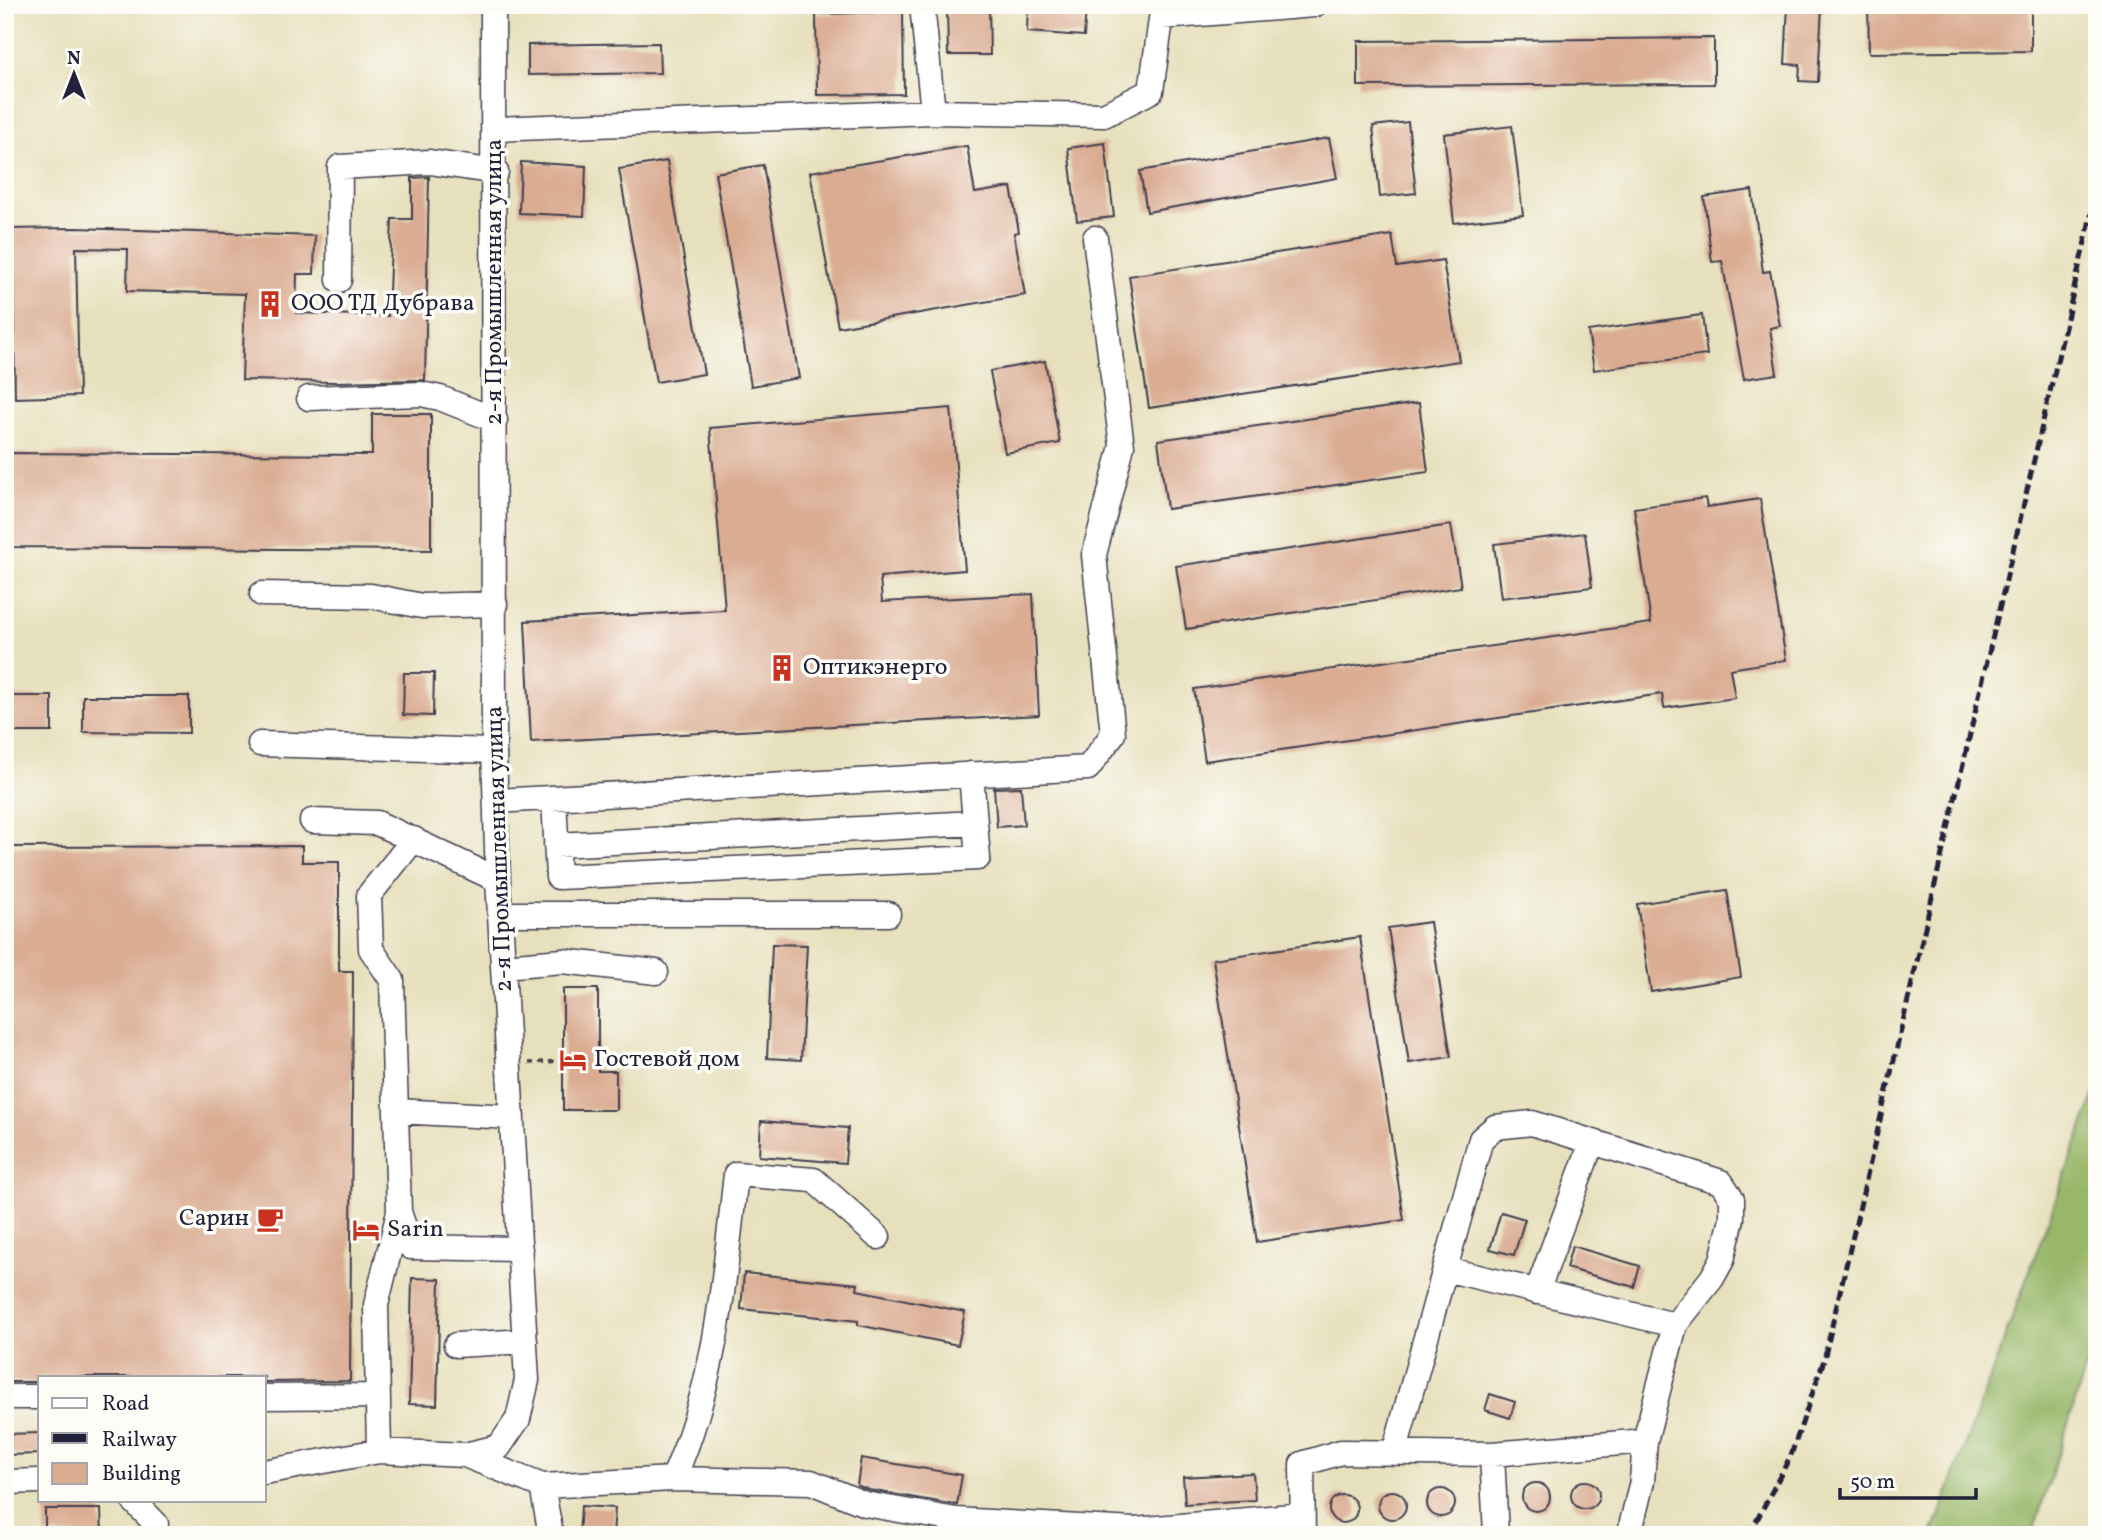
<svg xmlns="http://www.w3.org/2000/svg" width="2102" height="1540" viewBox="0 0 2102 1540" font-family="Vollkorn,serif">
  <style>
    .forest { fill: #98b769; stroke: #5d6c52; stroke-width: 2 }
    .building { fill: #daac92 }
    .lines { fill: none; stroke-linecap: round; stroke-linejoin: round }
    .minor-casing { stroke: #403e4e; stroke-width: 27 }
    .path { stroke: #403e4e; stroke-width: 3.5; stroke-dasharray: 5 5; stroke-linecap: butt }
    .minor { stroke: #fff; stroke-width: 24 }
    .rail { stroke: #22223b; stroke-width: 5; stroke-dasharray: 10 5; stroke-linecap: butt }
    .labels { text-anchor: middle; dominant-baseline: central; stroke-width: 7; stroke-linejoin: round; paint-order: stroke }
    .street-label { font-size: 24px; fill: #22223b; stroke: #fdfcf7 }
    .poi-label { font-size: 24px; fill: #22223b; stroke: #fdfcf7; text-anchor: start }
  </style>
  <rect width="100%" height="100%" fill="#fdfcf7"/>
  <filter id="ink" filterUnits="userSpaceOnUse"><feTurbulence type="fractalNoise" baseFrequency=".0143" numOctaves="2"/><feDisplacementMap in="SourceGraphic" scale="14" xChannelSelector="R" yChannelSelector="G"/><feConvolveMatrix kernelMatrix="1 2 1 2 8 2 1 2 1" color-interpolation-filters="sRGB"/></filter>
  <filter id="wash" filterUnits="userSpaceOnUse"><feTurbulence type="fractalNoise" baseFrequency=".00686" numOctaves="4" result="noise"/><feDisplacementMap in="SourceGraphic" scale="28" xChannelSelector="R" yChannelSelector="G"/><feGaussianBlur stdDeviation="1.57" result="paint"/><feColorMatrix in="noise" values="0 0 0 0 0 0 0 0 0 0 0 0 0 0 0 0 0 1.4 0 .05"/><feComposite in="paint" operator="in"/></filter>
  <g filter="url(#wash)">
    <rect width="100%" height="100%" fill="#e7e0bd"/>
    <path class="forest" d="M2097 1088V1334L2032 1535H1932Z"/>
    <g id="blocks">
      <path class="building" d="M947 5H989L990 55H948Z
        M1028 5H1086L1084 36 1027 32Z
        M1788 5H1822L1818 82 1799 81 1800 65 1785 64Z
        M1868 5H2031V51L1869 53Z
        M903 12 904 94 817 95 816 14Z
        M1714 38V84L1358 86V41Z
        M659 43 660 73 528 75V45Z
        M1408 122 1416 193 1380 197 1373 126Z
        M1512 126 1523 215 1454 223 1444 134Z
        M1329 138 1337 178 1147 212 1140 171Z
        M1105 143 1114 217 1077 221 1068 148Z
        M967 146 975 193 1011 187 1019 232 1014 233 1025 295 838 327 810 172Z
        M667 161 704 374 656 382 619 169Z
        M521 162 586 166 584 216 519 213Z
        M763 165 799 378 751 386 715 173Z
        M429 177 425 380 335 382 242 380 245 294 127 291 128 249 76 248 79 396 15 398 13 263H5V229L76 228 315 236 314 274H297L296 313 388 316 392 219H412V178Z
        M1752 190 1763 272 1770 271 1780 326 1770 328 1777 374 1744 379 1722 261 1712 262 1704 197Z
        M1392 235 1397 267 1443 260 1459 361 1149 408 1129 276Z
        M1702 315 1707 355 1594 370 1588 331Z
        M1045 361 1060 443 1005 453 990 371Z
        M1419 403 1428 472 1167 509 1158 440Z
        M951 408 965 570 880 577 882 602 1033 594 1039 715 531 742 525 621 725 610 710 428Z
        M372 414H431V550L5 547V453L372 455Z
        M1705 498 1707 507 1760 499 1786 660 1730 669 1735 698 1664 708 1662 694 1205 761 1194 689 1651 623 1634 508Z
        M1451 525 1461 587 1186 629 1176 566Z
        M1585 533 1592 587 1501 598 1494 544Z
        M404 673H434L433 716 403 715Z
        M5 696H52V732H5Z
        M83 696H189V733L83 732Z
        M1021 787 1024 825 997 827 994 788Z
        M302 846V862H339V971H353L350 1381 264 1382V1377H40V1382H5V847Z
        M1727 890 1741 977 1651 992 1637 904Z
        M1430 922 1451 1057 1409 1063 1388 928Z
        M1360 937 1404 1220 1257 1242 1213 959Z
        M772 944 807 945 801 1060 767 1058Z
        M563 989H598V1071H616V1110H563Z
        M761 1121 848 1128 845 1163 759 1156Z
        M1501 1212 1525 1219 1514 1255 1490 1249Z
        M1572 1246 1640 1266 1634 1287 1566 1268Z
        M744 1273 858 1284 857 1290 965 1312 958 1345 858 1325V1321L741 1309Z
        M412 1278 440 1279 437 1405 409 1404Z
        M1490 1394 1515 1402 1510 1418 1485 1410Z
        M40 1433V1454L5 1455V1434Z
        M861 1458 962 1475 957 1505 869 1490 857 1485Z
        M1253 1473 1255 1500 1185 1504 1183 1477Z
        M1571 1495a14 14 0 1 1 28 0a14 14 0 1 1-28 0Z
        M1522 1497a14 14 0 1 1 28 0a14 14 0 1 1-28 0Z
        M1427 1503a14 14 0 1 1 28 0a14 14 0 1 1-28 0Z
        M1378 1505a14 14 0 1 1 28 0a14 14 0 1 1-28 0Z
        M1329 1509a14 14 0 1 1 28 0a14 14 0 1 1-28 0Z
        M581 1506 615 1508 613 1535H579Z
        M45 1509H101L102 1535H45Z"/>
    </g>
  </g>
  <g filter="url(#ink)">
    <use href="#blocks" fill-opacity="0" stroke="#403e4e" stroke-width="2"/>
    <g class="lines">
      <defs>
        <path id="minor" d="M922 5 933 112
          M1162 17 1314 5
          M496 129 933 112 1104 115 1151 91 1163 5
          M339 280 340 167 430 162 496 172
          M309 398 421 394 440 398 495 420
          M262 594 371 596 422 606 495 604
          M260 744 494 751
          M554 798 558 877 978 858 971 774
          M497 801 1088 768 1113 734 1094 555 1122 446 1095 238
          M312 821 377 823 498 880
          M556 845 975 823
          M500 914H888
          M503 966 563 961 656 972
          M396 1111 512 1117
          M399 1212 411 1247 520 1249
          M1445 1269 1675 1325
          M1537 1292 1592 1142
          M456 1345 525 1341
          M5 1397H40
          M264 1397 377 1396
          M379 1451 376 1305 399 1212 392 980 371 949 369 895 414 839
          M1394 1453 1481 1139 1495 1127 1532 1123 1721 1182 1732 1199V1219L1722 1260 1712 1278 1675 1325 1645 1441 1642 1481 1629 1535
          M1492 1454 1496 1535
          M465 1455 542 1486 673 1479 811 1482 865 1504 956 1520 1135 1530 1302 1515
          M264 1472 379 1451 465 1455 499 1447 518 1419 527 1380 498 880 494 751 493 5
          M673 1479C717 1380 724 1281 736 1174L814 1180 878 1237
          M5 1482 40 1481
          M542 1486 551 1535
          M133 1500 156 1524
          M1303 1535 1302 1464 1341 1452 1492 1454 1645 1441"/>
      </defs>
      <use href="#minor" class="minor-casing"/>
      <path class="path" d="M529 1063 561 1061"/>
      <use href="#minor" class="minor"/>
      <path class="rail" d="M1749 1535 1791 1455 1824 1360 2097 190"/>
    </g>
  </g>
  <defs>
    <symbol id="building-bare" viewBox="-9 -9 18 18"><path d="M-4-6H4V6H1V3H-1V6H-4ZM-2.5-4.3h1.7v1.8h-1.7ZM.8-4.3h1.7v1.8H.8ZM-2.5-1h1.7V.8h-1.7ZM.8-1h1.7V.8H.8Z" fill="#c8321e" stroke="#fdfcf7" stroke-width="2.5" paint-order="stroke"/></symbol>
    <symbol id="hotel-bare" viewBox="-9 -9 18 18"><path d="M-6-4.5h1.5V1H6V5H4.5V3h-9V5H-6ZM-4 0a1.8 1.8 0 1 1 3.6 0ZM.5 0V-2.5h3Q6-2.5 6 0Z" fill="#c8321e" stroke="#fdfcf7" stroke-width="2.5" paint-order="stroke"/></symbol>
    <symbol id="cafe-bare" viewBox="-9 -9 18 18"><path d="M-5.5-4.5H6V0H3Q3 3.5 0 3.5H-2.5Q-5.5 3.5-5.5 0ZM3-3.2v2h1.7v-2ZM-6 4.5H4V6H-6Z" fill="#c8321e" stroke="#fdfcf7" stroke-width="2.5" paint-order="stroke"/></symbol>
  </defs>
  <g fill-rule="evenodd">
    <use href="#building-bare" x="251" y="285" width="38" height="38"/>
    <use href="#building-bare" x="763" y="649" width="38" height="38"/>
    <use href="#hotel-bare" x="554" y="1041" width="38" height="38"/>
    <use href="#cafe-bare" x="251" y="1200" width="38" height="38"/>
    <use href="#hotel-bare" x="347" y="1211" width="38" height="38"/>
  </g>
  <g class="labels">
    <g class="street-label">
      <text transform="translate(495 282) rotate(-90)">2-я Промышленная улица</text>
      <text transform="translate(500 849) rotate(-92)">2-я Промышленная улица</text>
    </g>
    <g class="poi-label">
      <text x="291" y="304">ООО ТД Дубрава</text>
      <text x="803" y="668">Оптикэнерго</text>
      <text x="594" y="1060">Гостевой дом</text>
      <text x="249" y="1219" text-anchor="end">Сарин</text>
      <text x="387" y="1230">Sarin</text>
    </g>
  </g>
  <rect width="2102" height="1540" fill="none" stroke="#fdfcf7" stroke-width="28"/>
  <rect x="38" y="1376" width="228" height="126" fill="#fdfcf7" stroke="#a5a5ac" stroke-width="2"/>
  <rect x="52" y="1398" width="35" height="10" fill="#ffffff" stroke="#a5a5ac" stroke-width="2"/>
  <text x="102" y="1410" font-size="21" fill="#22223b">Road</text>
  <rect x="52" y="1433" width="35" height="10" fill="#22223b" stroke="#a5a5ac" stroke-width="2"/>
  <text x="102" y="1446" font-size="21" fill="#22223b">Railway</text>
  <rect x="52" y="1463" width="35" height="21" fill="#daac92" stroke="#a5a5ac" stroke-width="2"/>
  <text x="102" y="1480" font-size="21" fill="#22223b">Building</text>
  <g transform="translate(74 74)" stroke="#fdfcf7" stroke-width="5" paint-order="stroke">
  <path d="M0-5L12 26L0 18L-12 26Z" fill="#22223b"/>
  <text y="-10" font-size="19" font-weight="bold" text-anchor="middle" fill="#22223b">N</text>
  </g>
  <path d="M1840 1488v10h136v-10" fill="none" stroke="#22223b" stroke-width="3.5"/>
  <text x="1850" y="1488" font-size="21" fill="#22223b" stroke="#fdfcf7" stroke-width="5" paint-order="stroke">50 m</text>
</svg>
